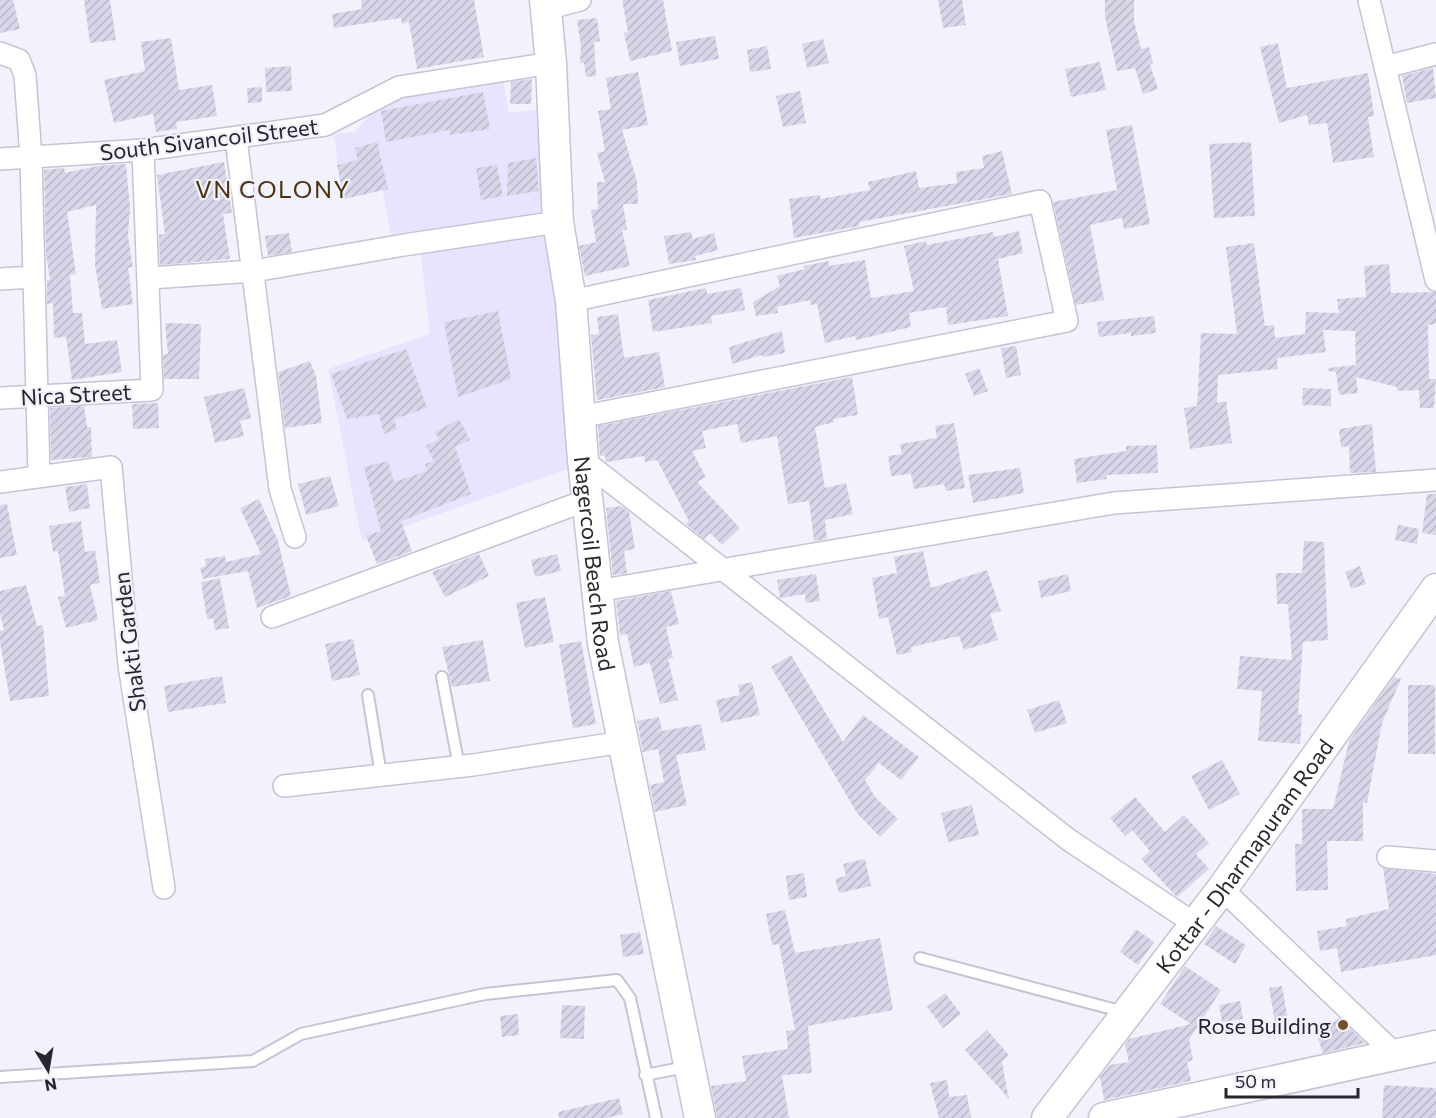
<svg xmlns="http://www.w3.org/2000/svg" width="1436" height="1118" viewBox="0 0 1436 1118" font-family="Commissioner,sans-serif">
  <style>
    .built { fill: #e6e4fe }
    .building { fill: url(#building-hatch) }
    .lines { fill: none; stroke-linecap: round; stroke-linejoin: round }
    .lane-casing { stroke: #c5c3d6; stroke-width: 14 }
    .street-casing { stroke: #c5c3d6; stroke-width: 24 }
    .secondary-casing { stroke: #c5c3d6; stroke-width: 33 }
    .lane { stroke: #fff; stroke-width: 10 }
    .street { stroke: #fff; stroke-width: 21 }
    .secondary { stroke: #fff; stroke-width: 30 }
    .poi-dot { fill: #735029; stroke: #f2f2fd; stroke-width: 2 }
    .labels { text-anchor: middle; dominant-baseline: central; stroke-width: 4.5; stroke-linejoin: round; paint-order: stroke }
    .street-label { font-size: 22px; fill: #27262d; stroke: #f2f2fd }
    .poi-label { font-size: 22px; fill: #27262d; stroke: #f2f2fd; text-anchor: end }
    .neighbourhood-label { font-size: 24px; letter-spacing: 1.5px; fill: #4d3212; stroke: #f2f2fd }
  </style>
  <defs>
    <pattern id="building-hatch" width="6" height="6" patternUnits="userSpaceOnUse" patternTransform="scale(1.5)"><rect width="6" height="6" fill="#d8d7e9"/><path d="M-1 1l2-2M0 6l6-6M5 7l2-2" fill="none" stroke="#b9b8c8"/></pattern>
  </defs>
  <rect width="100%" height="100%" fill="#f2f2fd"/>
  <path class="built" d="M503 80 509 113 540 109 568 469 362 541 328 369 430 334 419 237 392 241 380 176 340 183 334 134 354 132 388 97Z"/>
  <path class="building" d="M0 0H13L20 29 0 33Z
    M84 0H110L116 40 90 43Z
    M361 0H474L484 57 417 69 409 22 402 24 401 18 334 28 332 14 362 9Z
    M622 0H663L672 51 630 61 624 33 628 32Z
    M938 0H962L966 25 943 28Z
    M1105 0H1134V21L1141 49 1149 47 1153 63 1150 64 1158 89 1143 94 1135 68 1117 71 1105 17Z
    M597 18 600 41 594 42 596 76 586 77 584 63H580L581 46 577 20Z
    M715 36 719 59 680 66 676 42Z
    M171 38 179 90 212 85 217 116 176 122 177 129 156 132 153 114 114 123 104 80 145 71 141 42Z
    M823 39 829 63 807 68 802 44Z
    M1278 43 1287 88 1368 73 1374 116 1368 117 1374 157 1333 163 1327 123 1309 125 1307 115 1279 123 1260 47Z
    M767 46 771 69 750 72 747 50Z
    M1100 62 1106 90 1071 97 1065 69Z
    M291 66 292 91 266 92 265 68Z
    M1433 68 1436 98 1407 103 1402 76Z
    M638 72 648 125 622 130 637 181 638 204H623L627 230H622L630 266 585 276 579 246 596 242 591 210 598 209 597 182H605L597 153 605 151 598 111 611 109 606 78Z
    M532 79 531 104H510L511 82Z
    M262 87V102L248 103 247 88Z
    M800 91 806 123 783 127 776 96Z
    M483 92 490 129 450 135 449 130 386 142 381 111Z
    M1132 125 1150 224 1124 229 1122 218 1090 225 1104 300 1076 305 1053 202 1117 190 1106 130Z
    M377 142 388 189 344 199 337 165 358 160 355 148Z
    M1251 142 1255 216 1214 218 1209 144Z
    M1002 151 1012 194 859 222 860 226 794 238 789 199 820 195V199L870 190 868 182 916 171 919 188 957 183 956 172 984 168 982 156Z
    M536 158 539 191 507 196 508 163Z
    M224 162 232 213 223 214 230 259 160 265 159 235 165 234 157 175Z
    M126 164 130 208 128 236 133 267 128 268 133 304 102 309 95 264 96 205 67 212 76 274 70 275 73 313H82L85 344 117 340 122 372 72 380 66 337 54 338 53 303 47 304V280H50L46 254 44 170 64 168 65 173 97 166Z
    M497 165 503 196 481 200 476 168Z
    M1019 231 1023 253 998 259 1008 316 948 325 946 307 909 313 911 327 856 340 855 336 825 343 817 304 811 305 810 300 777 307 778 313 756 316 753 302 780 286 777 276 805 269 804 266 829 261V266L865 260 871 298 914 291 904 246 926 241 927 245 993 232 994 237Z
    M691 232 693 239 714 233 718 250 695 256 696 260 669 264 664 236Z
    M289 233 292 252 268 256 265 236Z
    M1254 243 1265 326 1274 325 1275 338 1305 334 1306 312 1339 313 1337 299 1366 297 1364 266 1389 264 1391 293 1436 292V324L1428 325 1429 379H1436L1434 408H1420L1419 390 1397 391V387L1356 377 1358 393 1339 395 1336 372 1328 371V368L1356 365 1355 331 1323 330 1326 352 1277 358 1278 369 1218 375 1217 403 1226 401 1232 443 1190 449 1184 408 1197 406 1201 333 1237 334 1226 247Z
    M706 288 707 294 741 288 745 310 711 316 712 323 653 332 648 300Z
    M498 311 511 379 458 397 444 322Z
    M618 314 624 358 659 352 665 387 597 400 591 335 599 334 597 317Z
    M1154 316 1156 333 1131 336V333L1099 337 1097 322Z
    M165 323 201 324 199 379H164L163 355 168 354Z
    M782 331 785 353 763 357 762 355 732 364 729 347Z
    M1016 346 1021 375 1006 378 1001 348Z
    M406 349 427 408 394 419 397 429 384 434 379 414 347 419 331 374Z
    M310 361 316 376 322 423 285 428 278 372Z
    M979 368 988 391 974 396 965 374Z
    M852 377 858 415 833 419 834 422 815 427 825 488 846 483 853 514 825 520 827 539 814 541 809 501 788 504 777 436 741 443 737 424 702 431 706 448 692 451 706 477 697 482 740 528 722 545 710 533 704 539 686 524 689 521 657 460 645 462 644 456 606 462 605 455 600 456 598 426Z
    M244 388 251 418 240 421 244 436 215 443 204 397Z
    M1303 388 1331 389V406L1302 405Z
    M158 403 159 428 133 429 132 404Z
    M84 406 87 427H91L92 457 51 460 50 408Z
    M459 419 470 440 455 447 471 494 401 521 412 551 377 564 366 536 381 531 364 467 388 461 394 482 427 471 425 464 434 461 426 446 439 439 435 432Z
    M954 423 965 488 946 491 944 484 914 489 911 474 891 476 888 456 902 454 900 444 937 438 935 426Z
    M1372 424 1376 472 1350 473 1349 446 1341 447 1339 429Z
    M1157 445 1158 473 1106 475 1107 479 1077 483 1074 459 1126 451V446Z
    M1020 468 1024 493 973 503 968 475Z
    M330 476 339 506 306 515 298 484Z
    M87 484 90 508 69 512 65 487Z
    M1427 494H1436V535L1422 533Z
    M259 499 278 541 291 596 257 608 248 571 203 579 200 568 206 566 205 559 225 556 226 562 261 554 240 508Z
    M7 504 17 555 0 558V505Z
    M621 506 629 512 635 549 624 551 627 573 613 575 606 508Z
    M81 521 85 552 95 550 100 583 90 585 98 620 66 628 58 597 65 596 58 551 53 552 49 526Z
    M1398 525 1419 529 1417 544 1395 540Z
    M1304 541 1324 542 1328 640 1303 642 1298 714 1302 715 1300 744 1258 741 1262 691 1237 689 1240 656 1292 660 1288 604H1277L1276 573H1302Z
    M923 551 931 588 987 570 1001 611 990 614 998 640 964 650 959 636 911 647 912 652 897 655 888 617 879 619 872 578 897 573 894 557Z
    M479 554 489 576 445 597 432 572Z
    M557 554 561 571 535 577 531 560Z
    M1360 566 1366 584 1351 589 1345 572Z
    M816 574 820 601 806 603 805 594 780 598 777 580Z
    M1068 574 1071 591 1041 598 1038 581Z
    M220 578 229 628 215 630 213 618 207 619 201 582Z
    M26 585 37 626 43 625 49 696 10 701 0 642V631L4 630 0 613V591Z
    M671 591 679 624 666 627 673 658 668 659 678 700 660 704 650 663 634 667 627 634 620 635 616 601Z
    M545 597 554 642 525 648 516 603Z
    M353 639 360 675 332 681 325 644Z
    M483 640 490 681 452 687 442 647Z
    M581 641 596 724 573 728 559 645Z
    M791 655 843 742 863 715 919 757 901 780 879 763 865 780 875 797 898 819 880 837 857 813 771 667Z
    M222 676 226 703 168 712 164 686Z
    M1394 677 1401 679 1382 723 1367 803 1363 802V841H1327L1328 890 1296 891 1295 844H1302V809H1333L1349 741Z
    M752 682 760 715 721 723 716 700 740 695 738 685Z
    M1408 685H1435V754H1408Z
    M1059 700 1067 723 1035 733 1027 710Z
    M659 717 662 731 701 724 706 750 676 755 687 805 655 812 650 785 664 782 658 749 643 752 637 721Z
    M1222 760 1240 794 1209 810 1191 776Z
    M1135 797 1165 832 1184 815 1209 843 1196 854 1209 869 1177 897 1141 859 1150 851 1132 830 1125 836 1110 818Z
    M972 805 979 835 948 842 941 813Z
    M865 859 871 886 839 893 835 879 846 876 843 864Z
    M1383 868 1436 874V955L1341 972 1337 948 1320 951 1317 931 1347 926 1346 919 1389 909Z
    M804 873 807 897 789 900 786 876Z
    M785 910 795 953 880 938 893 1010 808 1026 812 1073 782 1075 789 1118H717L711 1086 746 1081 742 1056 788 1049 786 1031 795 1030 779 944 772 945 766 914Z
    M1216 926 1246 945 1235 964 1204 944Z
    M1136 929 1154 942 1138 965 1120 952Z
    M640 932 644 954 623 957 620 935Z
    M1185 966 1221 990 1189 1040 1193 1060 1187 1062 1191 1081 1104 1100 1100 1077 1109 1065 1129 1062 1125 1045 1129 1039 1191 1024 1160 1004Z
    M1282 986 1290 1031 1277 1033 1269 988Z
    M945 993 961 1014 943 1028 927 1007Z
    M1240 1001 1243 1019 1222 1022 1219 1005Z
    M562 1005 585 1006 584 1039 560 1038Z
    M518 1014 519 1035 502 1037 500 1016Z
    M1339 1018 1365 1043 1323 1053 1317 1035Z
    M987 1030 1009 1055 1002 1062 1009 1099 965 1050Z
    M947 1080 949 1097 967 1095 971 1118H939L930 1083Z
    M1384 1085 1436 1088V1118H1382Z
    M619 1098 623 1114 607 1118H559L558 1112Z"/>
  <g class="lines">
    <defs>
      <path id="lane" d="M442 677 459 767
        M368 695 381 775
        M920 958 1124 1012
        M645 1075 686 1067
        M0 1077 253 1061 301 1034 485 994 617 980 630 998 656 1118"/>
      <path id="street" d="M1369 0 1436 280
        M546 9 580 0
        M0 53 19 60 25 75 31 158 39 475
        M1385 67 1436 54
        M236 139 280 489 295 537
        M0 159 143 150 325 125 399 87 551 63
        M150 278 254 271 404 245 558 222
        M0 279 33 277
        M571 301 1040 201 1067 321 580 417
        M0 398 152 390 143 150
        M583 460 1069 840 1195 924
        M0 482 111 467 129 665 164 888
        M597 591 1114 503 1436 480
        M272 617 587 500
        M284 786 473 765 623 742
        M1388 857 1436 861
        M1222 889 1396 1055"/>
      <g id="secondary">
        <path id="s1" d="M545 0 551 63 558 222 571 301 583 460 603 643 700 1118"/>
        <path id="s2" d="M1047 1118 1222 889 1436 589"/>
        <path d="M1104 1118 1436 1046"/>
      </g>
    </defs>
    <use href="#lane" class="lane-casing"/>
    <use href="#street" class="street-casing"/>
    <use href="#secondary" class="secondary-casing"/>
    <use href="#lane" class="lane"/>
    <use href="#street" class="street"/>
    <use href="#secondary" class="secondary"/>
  </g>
  <circle class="poi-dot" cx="1343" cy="1025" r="6"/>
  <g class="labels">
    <g class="street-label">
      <text transform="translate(209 139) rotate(-7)">South Sivancoil Street</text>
      <text transform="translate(76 394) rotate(-3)">Nica Street</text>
      <text stroke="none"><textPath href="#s1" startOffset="566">Nagercoil Beach Road</textPath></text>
      <text transform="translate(129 642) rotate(-97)">Shakti Garden</text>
      <text stroke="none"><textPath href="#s2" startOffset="328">Kottar - Dharmapuram Road</textPath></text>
    </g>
    <g class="poi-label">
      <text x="1331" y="1025">Rose Building</text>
    </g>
    <g class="neighbourhood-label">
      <text x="273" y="188">VN COLONY</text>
    </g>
  </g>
  <g transform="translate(48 1070) rotate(169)" stroke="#f2f2fd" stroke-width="4.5" paint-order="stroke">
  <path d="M0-4.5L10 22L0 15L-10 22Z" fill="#27262d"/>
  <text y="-9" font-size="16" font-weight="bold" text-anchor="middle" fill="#27262d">N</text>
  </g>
  <path d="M1226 1088v9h132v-9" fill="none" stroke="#27262d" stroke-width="3"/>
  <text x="1235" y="1088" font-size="18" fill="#27262d" stroke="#f2f2fd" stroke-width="4.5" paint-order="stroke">50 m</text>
</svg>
